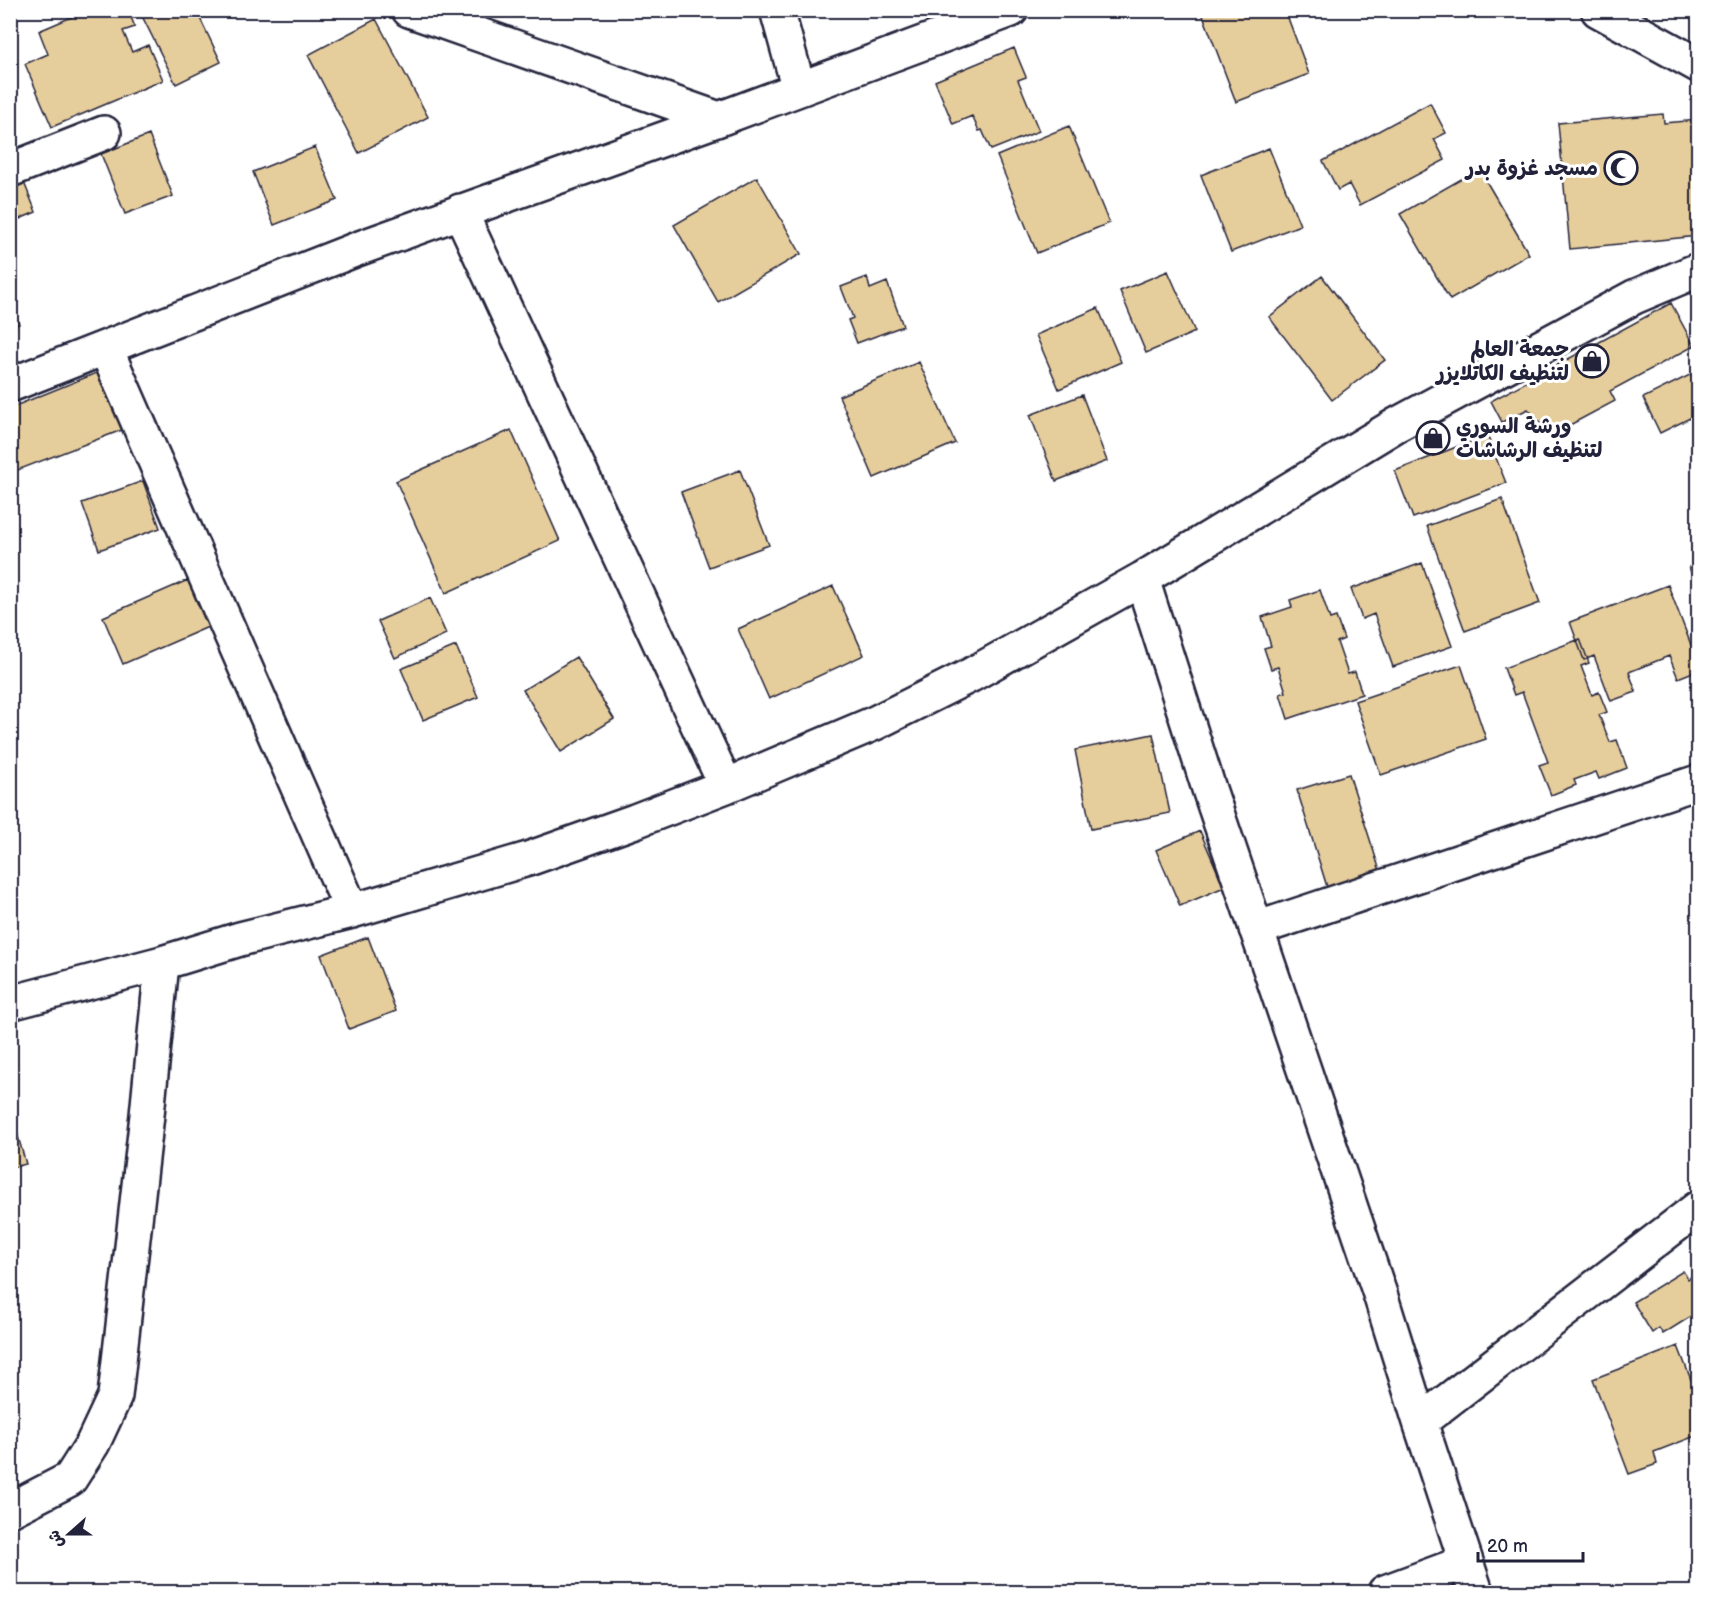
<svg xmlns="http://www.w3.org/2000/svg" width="1709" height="1603" viewBox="0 0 1709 1603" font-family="'Balsamiq Sans','Playpen Sans Arabic',sans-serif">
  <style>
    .building { fill: #e6cd9c; stroke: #22223b; stroke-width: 1.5 }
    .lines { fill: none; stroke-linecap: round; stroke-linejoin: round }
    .minor-casing { stroke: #22223b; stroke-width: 38 }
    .minor { stroke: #fff; stroke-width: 33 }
    .labels { text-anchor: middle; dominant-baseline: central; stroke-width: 6; stroke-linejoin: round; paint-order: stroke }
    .poi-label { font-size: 21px; font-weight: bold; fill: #22223b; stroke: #fff; text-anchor: end }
  </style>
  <rect width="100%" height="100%" fill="#fff"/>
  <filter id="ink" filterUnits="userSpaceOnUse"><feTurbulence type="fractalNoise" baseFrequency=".0167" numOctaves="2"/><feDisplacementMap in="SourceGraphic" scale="12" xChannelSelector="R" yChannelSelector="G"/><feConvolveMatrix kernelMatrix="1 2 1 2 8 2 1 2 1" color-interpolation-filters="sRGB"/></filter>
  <g filter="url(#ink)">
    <path class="building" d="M88 10H128L135 27 123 31 132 52 148 45 163 80 52 127 25 64 48 54 39 31Z
      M139 10H196L221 62 176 84Z
      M1201 10H1285L1309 74 1236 102Z
      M376 19 428 117 359 153 308 55Z
      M1014 48 1026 77 1018 80 1039 131 991 150 982 130 979 131 972 116 953 124 935 81Z
      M1430 103 1446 133 1434 139 1445 160 1360 205 1349 184 1338 190 1323 161Z
      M1663 114 1664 123 1698 120V236L1570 249 1558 123Z
      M1069 126 1109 223 1037 253 997 156Z
      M149 135 173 196 125 214 101 154Z
      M315 147 337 200 274 225 253 172Z
      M1269 148 1300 225 1231 252 1201 175Z
      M1479 169 1529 254 1450 300 1400 214Z
      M757 177 801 254 718 302 674 225Z
      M23 180 36 212 10 223V186Z
      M1168 271 1195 332 1146 353 1120 291Z
      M1322 276 1385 360 1332 400 1269 317Z
      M867 277 870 289 887 282 903 326 857 343 848 320 853 318 841 287Z
      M10 298 19 324 10 327Z
      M1671 303 1694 346 1610 391 1615 401 1551 435 1528 409 1502 422 1491 401Z
      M1098 308 1121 362 1059 389 1036 335Z
      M919 362 955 443 874 478 839 396Z
      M104 370 127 428 10 473V408Z
      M1698 371V414L1660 433 1643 398Z
      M1082 395 1107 461 1056 481 1030 415Z
      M511 430 560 541 446 593 396 481Z
      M1487 435 1506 483 1413 518 1395 471Z
      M740 470 769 545 709 567 681 492Z
      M143 481 160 528 99 550 82 503Z
      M1502 499 1540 603 1465 631 1427 526Z
      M1422 563 1452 646 1393 667 1374 614 1362 619 1351 589Z
      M1698 563V591L1689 567Z
      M188 580 208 627 123 664 103 617Z
      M1668 585 1698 663V670L1678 678 1669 656 1629 672 1636 692 1611 701 1594 656 1584 660 1570 622Z
      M833 586 864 655 769 699 738 629Z
      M1320 590 1330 619 1336 617 1344 639 1337 642 1348 674 1355 672 1362 694 1288 719 1280 694 1286 692 1278 667 1271 669 1264 648 1271 646 1262 617 1292 607 1290 600Z
      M430 598 446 634 395 658 378 621Z
      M1580 639 1589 663 1581 666 1592 695 1599 692 1607 712 1599 715 1610 742 1617 740 1627 768 1599 779 1596 772 1574 780 1576 785 1551 795 1539 765 1548 762 1522 692 1514 695 1504 668Z
      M456 646 478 697 423 720 401 669Z
      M576 657 614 719 561 752 523 690Z
      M1461 665 1486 739 1381 775 1355 701Z
      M1153 734 1170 813 1091 829 1075 750Z
      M1349 774 1381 874 1328 890 1297 790Z
      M1200 831 1224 887 1180 906 1156 850Z
      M368 937 396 1011 349 1029 321 955Z
      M10 1109 26 1164 10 1168Z
      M1683 1271 1688 1279 1698 1272V1312L1663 1334 1659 1328 1652 1333 1633 1302Z
      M1678 1346 1698 1398V1435L1654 1452 1657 1464 1629 1474 1593 1379Z"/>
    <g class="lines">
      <defs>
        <path id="minor" d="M409 10 719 119
          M777 10 799 89
          M1598 10 1698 65
          M10 170 104 133
          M460 211 726 786
          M106 349 352 911
          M10 385 357 249 719 119 1011 10
          M1142 579 1210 792 1380 1294 1420 1422 1476 1592
          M1256 929 1698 782
          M10 1003 162 963 240 939 352 911 528 859 635 821 726 786 875 723 971 675 1142 579 1396 425 1634 297 1698 270
          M1420 1422 1698 1208
          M10 1510 70 1479 93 1443 115 1396 147 1115 162 963
          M1385 1592 1466 1562"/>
      </defs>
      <use href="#minor" class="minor-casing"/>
      <use href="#minor" class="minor"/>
    </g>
  </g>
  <defs>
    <symbol id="mosque-ring" viewBox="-11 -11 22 22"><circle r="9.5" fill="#fff" stroke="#22223b" stroke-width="1.5"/><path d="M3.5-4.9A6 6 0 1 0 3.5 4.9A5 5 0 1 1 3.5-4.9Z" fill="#22223b"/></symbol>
    <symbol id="shop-ring" viewBox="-11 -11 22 22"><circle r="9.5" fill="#fff" stroke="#22223b" stroke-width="1.5"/><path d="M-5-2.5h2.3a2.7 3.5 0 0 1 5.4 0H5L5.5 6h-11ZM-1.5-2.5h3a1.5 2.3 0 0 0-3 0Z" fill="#22223b"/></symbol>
  </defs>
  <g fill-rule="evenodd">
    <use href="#mosque-ring" x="1602" y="149" width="38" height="38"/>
    <use href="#shop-ring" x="1573" y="342" width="38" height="38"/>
    <use href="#shop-ring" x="1414" y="419" width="38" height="38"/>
  </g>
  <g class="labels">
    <g class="poi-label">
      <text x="1598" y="168">مسجد غزوة بدر</text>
      <text x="1569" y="349">جمعة العالم<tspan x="1569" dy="24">لتنظيف الكاتلايزر</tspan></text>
      <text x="1456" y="426" text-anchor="start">ورشة السوري<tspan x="1456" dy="24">لتنظيف الرشاشات</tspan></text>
    </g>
  </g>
  <rect width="1709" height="1603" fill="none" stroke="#fff" stroke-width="36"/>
  <rect x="18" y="18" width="1673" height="1567" fill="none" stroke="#22223b" stroke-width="2" filter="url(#ink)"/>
  <g transform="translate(69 1534) rotate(249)" stroke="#ffffff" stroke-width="4.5" paint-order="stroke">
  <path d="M0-4.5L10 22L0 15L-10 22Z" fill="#22223b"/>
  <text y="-9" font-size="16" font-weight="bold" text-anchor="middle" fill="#22223b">ش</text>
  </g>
  <path d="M1478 1552v9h105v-9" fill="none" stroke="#22223b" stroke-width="3"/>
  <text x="1487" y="1552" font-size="18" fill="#22223b" stroke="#ffffff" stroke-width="4.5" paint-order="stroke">20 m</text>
</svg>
